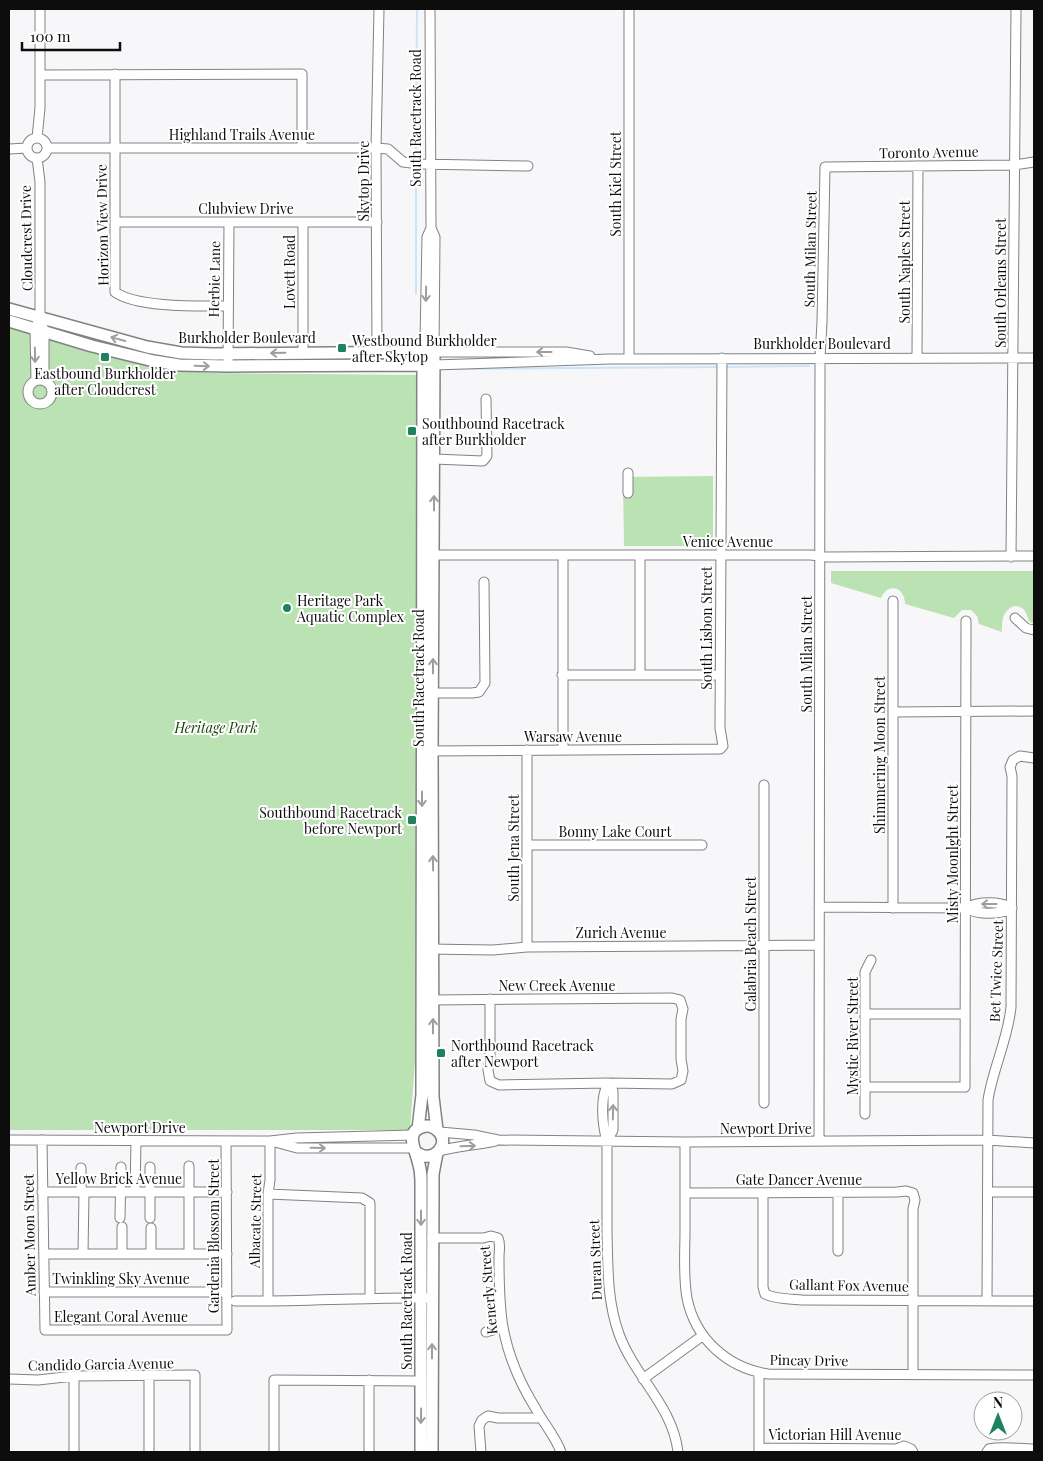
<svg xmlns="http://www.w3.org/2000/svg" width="1043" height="1461" viewBox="0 0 1043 1461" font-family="'Playfair Display',serif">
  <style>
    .green { fill: #bbe2b2 }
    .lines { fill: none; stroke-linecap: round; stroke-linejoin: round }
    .stream { stroke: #cbe4f7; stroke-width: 2 }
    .minor-casing { stroke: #828283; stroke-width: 11 }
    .major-casing { stroke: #828283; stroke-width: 14 }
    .minor { stroke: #fff; stroke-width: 9 }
    .major { stroke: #fff; stroke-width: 11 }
    .oneway { stroke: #9e9e9f }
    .poi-dot { fill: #1c835e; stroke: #fff; stroke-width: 2 }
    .labels { text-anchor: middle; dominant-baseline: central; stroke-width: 4; stroke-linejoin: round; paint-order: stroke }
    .street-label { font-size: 14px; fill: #0d0d0e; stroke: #fff }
    .poi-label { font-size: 14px; fill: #0d0d0e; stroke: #fff; text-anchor: start }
    .park-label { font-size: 14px; font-style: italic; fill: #174408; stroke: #fff }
  </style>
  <rect width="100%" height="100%" fill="#f7f7f9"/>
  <path class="green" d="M9 324 159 368 207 373 416 375 423 733 422 965 410 1130H9Z
    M713 476V542L708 546H624L623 477Z
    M831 571H1034V624L1029 621C1026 612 1024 606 1014 606 1002 611 1002 621 1002 632L979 624 977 616 971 610H962L954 618 905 604C905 587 888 582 881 598L831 583Z"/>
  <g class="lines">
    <path class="stream" d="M416 152 417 9
      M416 294V175
      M724 367 809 366
      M455 369 719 367"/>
    <defs>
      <path id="minor" d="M115 74V292C137 308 200 306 227 306
        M41 75 302 74V146
        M37 138 40 108V9
        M27 148a10 10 0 1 1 20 0a10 10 0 1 1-20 0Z
        M47 148H376L388 149 403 162 420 164 528 166
        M9 149 27 148
        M37 158 40 182V317L44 331V381
        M115 222H377
        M303 222V353
        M431 228 435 237 434 352H566L590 356
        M423 352 425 341 427 237 431 228 430 9
        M377 353 376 148 379 9
        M917 357 918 166
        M629 359V9
        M434 365 610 359 1034 358
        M228 366 229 222
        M28 392a12 12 0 1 1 24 0a12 12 0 1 1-24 0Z
        M36 381 35 329 37 324
        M434 459 483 461 487 456 486 399
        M628 473V493
        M427 555H811L827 557 1034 556
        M640 555V675
        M1011 557 1016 9
        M1015 618 1026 628 1034 630
        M562 675H720
        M432 693H472L479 692 485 683 484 582
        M893 712 1034 711
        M563 750V555
        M425 751 720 749 723 746 720 728 722 358
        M527 845H702
        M819 907 966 908C978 915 1000 915 1012 908 1000 901 978 901 966 908
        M893 908V601
        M527 947V750
        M428 949 493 950 527 947 819 945
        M433 1000 672 998 680 1000 683 1009 681 1019V1059L683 1071 681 1080 672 1084 608 1083 499 1085 490 1081 488 1070 490 1059V999
        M865 1014H965
        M608 1083C600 1098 602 1124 607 1141 607 1172 607 1202 607 1233 608 1268 607 1301 619 1334 634 1376 673 1406 678 1452
        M865 1087H965L966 621
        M764 1103V785
        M865 1114V972L871 960
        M440 1132 474 1135 498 1140 685 1142 987 1140 1034 1143
        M9 1140 270 1141 297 1138 413 1135
        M42 1140 45 1330H227L226 1141
        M607 1141 613 1130V1091L608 1083
        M819 1141 820 358 822 322 825 167 1014 165 1034 162
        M275 1142 297 1148H413
        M685 1142C685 1171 685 1200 685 1230 685 1252 683 1276 687 1298 695 1339 728 1368 768 1374L1034 1375
        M439 1151C458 1146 476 1145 495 1141
        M81 1168V1187L84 1193 83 1254
        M42 1192H227
        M135 1192 136 1141
        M988 1192H1034
        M685 1193 897 1192 906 1191 913 1193 915 1200 913 1209V1374
        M763 1193V1287L765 1294C774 1299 791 1299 802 1300L1034 1301
        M268 1194 362 1198 370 1203V1298
        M120 1218 121 1167
        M150 1218V1167
        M432 1238H483L491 1236 498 1238C501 1245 499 1250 499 1257 499 1280 499 1304 503 1327 508 1355 521 1385 536 1409 544 1424 555 1436 561 1452
        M838 1251V1193
        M44 1254H227
        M122 1254V1227
        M151 1254V1228
        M189 1254V1166
        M44 1292H227
        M235 1301C299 1302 363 1297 427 1298
        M268 1301V1194L270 1180V1141
        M987 1301 988 1100C993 1068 1008 1039 1011 1007L1012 776 1010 767 1013 760 1020 756 1034 758
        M486 1332 503 1327
        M9 1379 38 1380 74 1376 195 1375V1452
        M643 1379 702 1336
        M759 1448 896 1449 904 1446 911 1449 913 1452
        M74 1452V1376
        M149 1452V1376
        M274 1452V1380L421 1381
        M369 1452V1380
        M481 1452 479 1426 482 1420 488 1416 498 1418H541
        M759 1452V1372
        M987 1452 989 1449C1003 1446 1019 1449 1034 1449"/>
      <path id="major" d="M9 309 147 347 181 353 213 354 434 352 432 751 433 1097 437 1130
        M9 321 92 346 154 361 179 365 228 366 430 365
        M418 1129 422 1095 423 352
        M415 1151C432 1167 453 1143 437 1130 433 1126 427 1125 422 1127 405 1132 415 1149 418 1161 420 1167 421 1173 421 1180V1452
        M432 1452 433 1192V1174L437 1153"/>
    </defs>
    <use href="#minor" class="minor-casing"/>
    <use href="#major" class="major-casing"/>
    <use href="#minor" class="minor"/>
    <use href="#major" class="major"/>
  </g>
  <defs><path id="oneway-shaft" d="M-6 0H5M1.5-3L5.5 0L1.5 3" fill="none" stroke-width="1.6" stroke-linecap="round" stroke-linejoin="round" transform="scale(1.25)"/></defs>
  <g class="oneway">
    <use href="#oneway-shaft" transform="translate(426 294) rotate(91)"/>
    <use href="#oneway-shaft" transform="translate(118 339) rotate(-165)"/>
    <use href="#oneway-shaft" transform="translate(544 352) rotate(180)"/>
    <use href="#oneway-shaft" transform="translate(278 353) rotate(179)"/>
    <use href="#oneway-shaft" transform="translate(35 355) rotate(89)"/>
    <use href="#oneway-shaft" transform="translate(202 366) rotate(2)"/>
    <use href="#oneway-shaft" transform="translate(434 503) rotate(-90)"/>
    <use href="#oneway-shaft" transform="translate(433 666) rotate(-90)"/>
    <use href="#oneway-shaft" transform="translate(422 799) rotate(90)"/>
    <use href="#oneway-shaft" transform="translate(433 863) rotate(-91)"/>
    <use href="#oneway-shaft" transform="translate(989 904) rotate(180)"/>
    <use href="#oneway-shaft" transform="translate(433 1026) rotate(-90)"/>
    <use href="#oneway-shaft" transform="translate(613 1112) rotate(-89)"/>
    <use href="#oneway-shaft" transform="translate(468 1146) rotate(-2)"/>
    <use href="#oneway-shaft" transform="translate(318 1148) rotate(1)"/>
    <use href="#oneway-shaft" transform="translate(421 1218) rotate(90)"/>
    <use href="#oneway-shaft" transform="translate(432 1351) rotate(-90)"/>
    <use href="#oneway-shaft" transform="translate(421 1416) rotate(91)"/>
  </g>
  <g class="poi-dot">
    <rect x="337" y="343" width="10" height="10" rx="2.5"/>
    <rect x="100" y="352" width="10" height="10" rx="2.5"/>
    <rect x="407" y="426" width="10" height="10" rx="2.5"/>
    <circle cx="287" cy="608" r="5"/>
    <rect x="407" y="815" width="10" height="10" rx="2.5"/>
    <rect x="436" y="1048" width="10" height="10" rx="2.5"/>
  </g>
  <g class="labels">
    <g class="street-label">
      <text transform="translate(415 118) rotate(-90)">South Racetrack Road</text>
      <text x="242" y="134">Highland Trails Avenue</text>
      <text transform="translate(929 152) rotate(-1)">Toronto Avenue</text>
      <text transform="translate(363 181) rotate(-90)">Skytop Drive</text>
      <text transform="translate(615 184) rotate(-90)">South Kiel Street</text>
      <text x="246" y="208">Clubview Drive</text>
      <text transform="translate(102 225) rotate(-91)">Horizon View Drive</text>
      <text transform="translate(26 238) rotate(-91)">Cloudcrest Drive</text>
      <text transform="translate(810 249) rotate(-89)">South Milan Street</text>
      <text transform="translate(904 262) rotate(-90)">South Naples Street</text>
      <text transform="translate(289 272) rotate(-90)">Lovett Road</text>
      <text transform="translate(214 279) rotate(-89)">Herbie Lane</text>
      <text transform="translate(1000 283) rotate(-90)">South Orleans Street</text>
      <text x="247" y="337">Burkholder Boulevard</text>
      <text x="822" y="343">Burkholder Boulevard</text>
      <text x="728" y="541">Venice Avenue</text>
      <text transform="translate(706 628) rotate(-90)">South Lisbon Street</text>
      <text transform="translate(806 654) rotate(-90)">South Milan Street</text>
      <text transform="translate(418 678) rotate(-90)">South Racetrack Road</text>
      <text x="573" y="736">Warsaw Avenue</text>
      <text transform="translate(879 755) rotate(-90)">Shimmering Moon Street</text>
      <text x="615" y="831">Bonny Lake Court</text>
      <text transform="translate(513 848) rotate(-90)">South Jena Street</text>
      <text transform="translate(952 854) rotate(-90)">Misty Moonlght Street</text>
      <text x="621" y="932">Zurich Avenue</text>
      <text transform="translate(750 944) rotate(-90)">Calabria Beach Street</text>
      <text transform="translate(996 971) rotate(-88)">Bet Twice Street</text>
      <text x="557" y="985">New Creek Avenue</text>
      <text transform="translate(852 1036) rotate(-90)">Mystic River Street</text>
      <text x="140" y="1127">Newport Drive</text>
      <text x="766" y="1128">Newport Drive</text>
      <text x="119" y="1178">Yellow Brick Avenue</text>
      <text x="799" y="1179">Gate Dancer Avenue</text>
      <text transform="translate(255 1221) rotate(-89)">Albacate Street</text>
      <text transform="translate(29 1235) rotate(-91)">Amber Moon Street</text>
      <text transform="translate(213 1236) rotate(-90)">Gardenia Blossom Street</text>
      <text transform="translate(595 1260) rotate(-92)">Duran Street</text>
      <text x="121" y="1278">Twinkling Sky Avenue</text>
      <text transform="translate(849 1285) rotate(1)">Gallant Fox Avenue</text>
      <text transform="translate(488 1290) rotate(-95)">Kenerly Street</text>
      <text transform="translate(406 1301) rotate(-90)">South Racetrack Road</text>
      <text x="121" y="1316">Elegant Coral Avenue</text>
      <text transform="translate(809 1360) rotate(1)">Pincay Drive</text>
      <text transform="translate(101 1364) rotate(-1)">Candido Garcia Avenue</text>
      <text x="835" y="1434">Victorian Hill Avenue</text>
    </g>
    <g class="poi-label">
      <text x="352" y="340">Westbound Burkholder<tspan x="352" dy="16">after Skytop</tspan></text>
      <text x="105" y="373" text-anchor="middle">Eastbound Burkholder<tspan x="105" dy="16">after Cloudcrest</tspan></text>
      <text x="422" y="423">Southbound Racetrack<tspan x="422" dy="16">after Burkholder</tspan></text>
      <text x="297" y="600">Heritage Park<tspan x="297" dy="16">Aquatic Complex</tspan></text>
      <text x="402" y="812" text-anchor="end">Southbound Racetrack<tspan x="402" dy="16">before Newport</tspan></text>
      <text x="451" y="1045">Northbound Racetrack<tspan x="451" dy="16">after Newport</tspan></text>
    </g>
    <g class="park-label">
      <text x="216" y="727">Heritage Park</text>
    </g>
  </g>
  <rect width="1043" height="1461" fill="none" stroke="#0d0d0e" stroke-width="20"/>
  <g transform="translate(998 1416)"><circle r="24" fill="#ffffff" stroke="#9e9e9f"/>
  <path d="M0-4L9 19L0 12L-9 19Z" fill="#1c835e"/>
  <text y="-8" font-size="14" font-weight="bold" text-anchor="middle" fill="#0d0d0e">N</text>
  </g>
  <path d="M22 42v8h98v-8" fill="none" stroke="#0d0d0e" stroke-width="2.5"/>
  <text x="30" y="42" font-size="15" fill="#0d0d0e" stroke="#ffffff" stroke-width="4" paint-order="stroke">100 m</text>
</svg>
